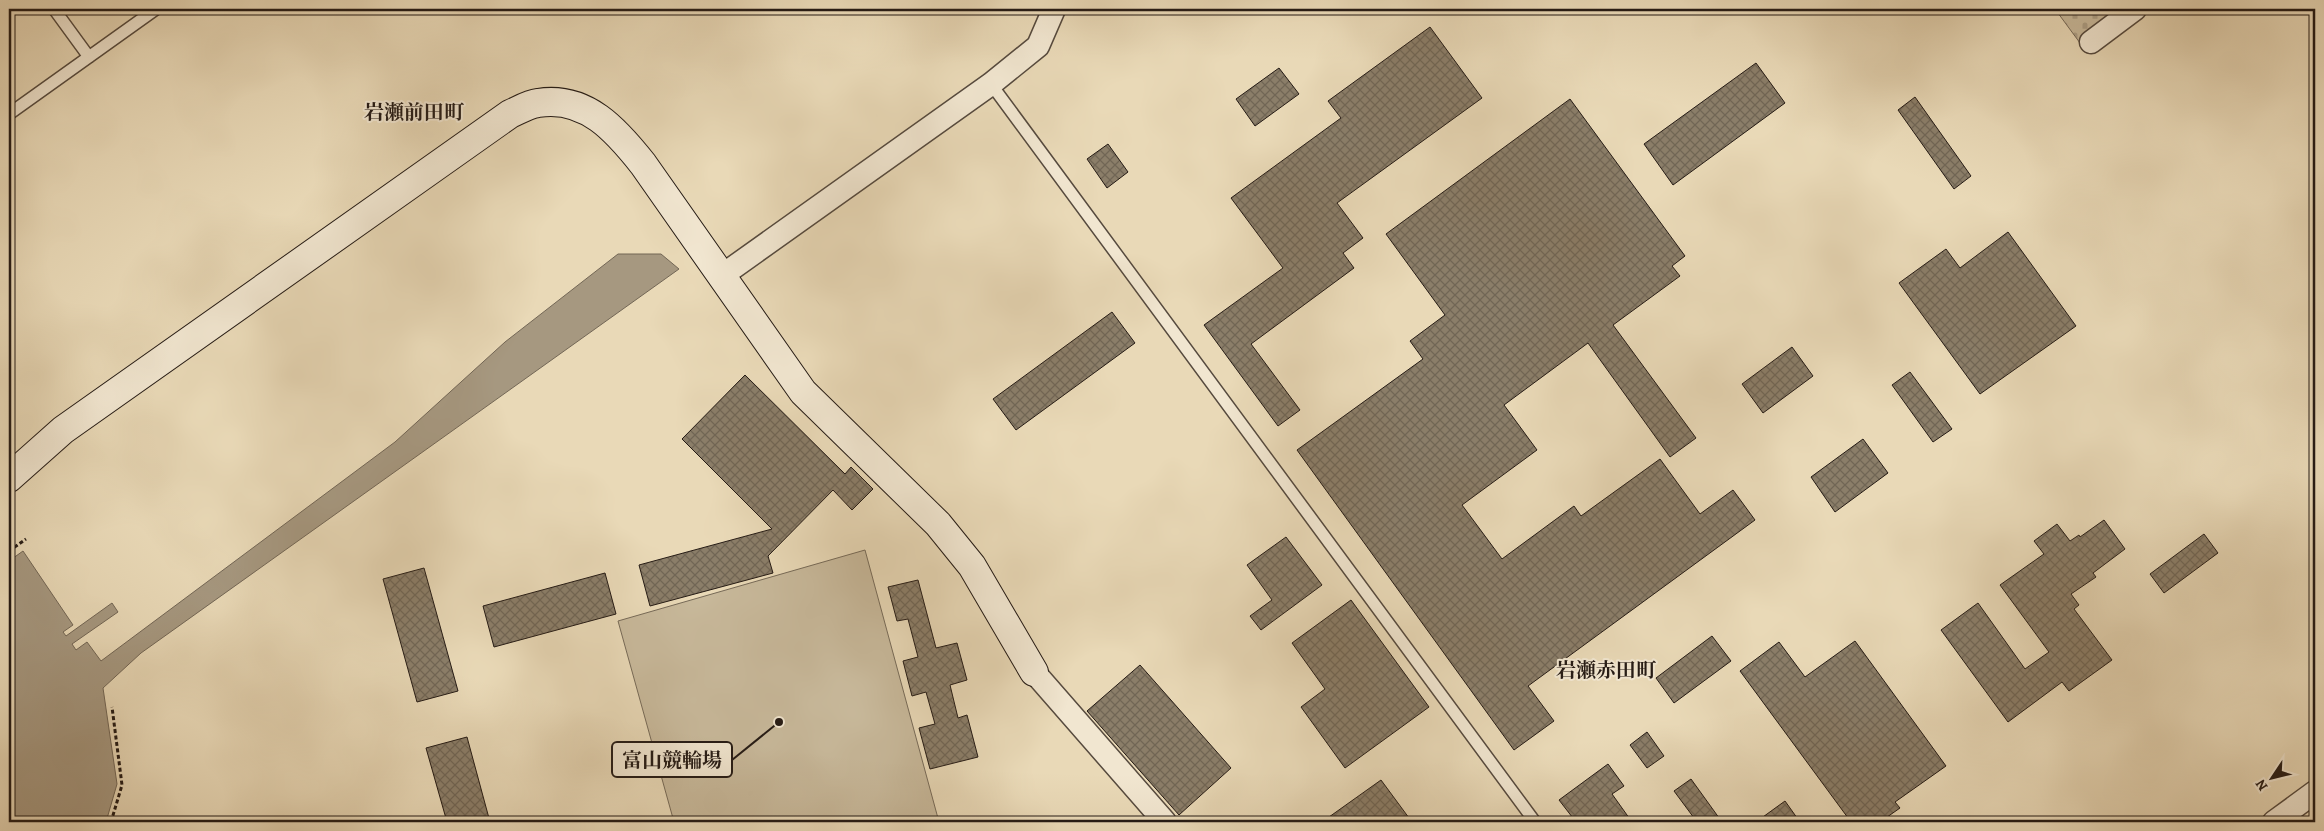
<svg xmlns="http://www.w3.org/2000/svg" width="2324" height="831" viewBox="0 0 2324 831" font-family="Alegreya,'Noto Serif JP',serif">
  <style>
    .cemetery { fill: url(#cemetery-stones); stroke: #766a58 }
    .garden { fill: #c8b99b; stroke: #766a58 }
    .water { fill: #a69880; stroke: #726655 }
    .building { fill: url(#building-cross-hatch); stroke: #251b15 }
    .lines { fill: none; stroke-linecap: round; stroke-linejoin: round }
    .lane-casing { stroke: #564a3e; stroke-width: 14 }
    .street-casing { stroke: #564a3e; stroke-width: 25 }
    .secondary-casing { stroke: #251b15; stroke-width: 30 }
    .path { stroke: #251b15; stroke-width: 3; stroke-dasharray: 4 2.5; stroke-linecap: butt }
    .lane { stroke: #f1e6d0; stroke-width: 11 }
    .street { stroke: #f1e6d0; stroke-width: 22 }
    .secondary { stroke: #f1e6d0; stroke-width: 28 }
    .labels { text-anchor: middle; dominant-baseline: central; stroke-width: 4; stroke-linejoin: round; paint-order: stroke }
    .neighbourhood-label { font-size: 20px; font-weight: bold; fill: #251b15; stroke: #f1e6d0 }
    .leader { fill: none; stroke: #251b15; stroke-width: 2 }
    .callout-dot { fill: #251b15; stroke: #f1e6d0; stroke-width: 2 }
    .callout { fill: #f1e6d0; stroke: #251b15; stroke-width: 2 }
    .callout-label { font-size: 20px; text-anchor: middle; font-weight: bold; fill: #251b15 }
  </style>
  <defs>
    <pattern id="cemetery-stones" width="16" height="16" patternUnits="userSpaceOnUse" patternTransform="scale(1.25)"><rect width="16" height="16" fill="#c8b99b"/><path d="M2 7V4a2 2 0 0 1 4 0v3zM10 15v-3a2 2 0 0 1 4 0v3z" fill="#ac9e85"/></pattern>
    <pattern id="building-cross-hatch" width="8" height="8" patternUnits="userSpaceOnUse" patternTransform="scale(1.25)"><rect width="8" height="8" fill="#8b7e69"/><path d="M0 0l8 8M0 8l8-8" fill="none" stroke="#716655"/></pattern>
  </defs>
  <rect width="100%" height="100%" fill="#e9d9b7"/>
  <filter id="stains"><feTurbulence type="fractalNoise" baseFrequency=".004" numOctaves="4"/><feColorMatrix values="0 0 0 0 .2 0 0 0 0 .09 0 0 0 0 .02 0 0 0 .5 -.17"/></filter>
  <radialGradient id="worn" r=".72"><stop offset=".6" stop-color="#630" stop-opacity="0"/><stop offset="1" stop-color="#630" stop-opacity=".3"/></radialGradient>
  <path class="cemetery" d="M2055 9H2124L2080 43Z"/>
  <path class="garden" d="M865 550 939 822H674L618 621Z"/>
  <path class="water" d="M618 254H661L679 269 141 653 103 688 117 784 106 822H9V561L23 551 73 625 63 632 66 636 112 603 118 612 72 644 76 650 87 642 101 661 395 442 505 342Z"/>
  <path class="building" d="M1430 27 1482 98 1337 203 1363 238 1343 253 1354 268 1251 344 1300 410 1278 426 1204 325 1283 268 1231 198 1341 118 1328 101Z
    M1756 63 1785 103 1673 185 1644 144Z
    M1279 68 1299 94 1255 126 1236 99Z
    M1915 97 1971 176 1954 189 1898 110Z
    M1570 99 1685 256 1672 266 1680 276 1613 325 1696 438 1670 457 1588 343 1504 405 1537 450 1462 505 1502 559 1574 506 1581 516 1660 459 1700 514 1733 490 1755 520 1528 686 1554 721 1514 750 1297 450 1423 359 1410 341 1445 315 1386 234Z
    M1108 144 1128 172 1107 188 1087 159Z
    M2008 232 2076 326 1980 394 1899 283 1946 249 1960 268Z
    M1112 312 1135 343 1016 430 993 399Z
    M1792 347 1813 376 1763 413 1742 384Z
    M1910 372 1952 429 1933 442 1892 385Z
    M745 375 845 474 851 467 873 489 852 510 833 490 768 556 773 573 650 606 639 565 772 529 682 439Z
    M1863 439 1888 473 1835 512 1811 477Z
    M2104 520 2125 549 2093 573 2096 577 2071 594 2079 605 2074 609 2112 660 2069 691 2062 682 2008 722 1941 630 1978 603 2025 669 2049 652 2000 585 2044 554 2034 541 2057 524 2070 541 2079 535 2080 537Z
    M2204 534 2218 553 2164 593 2150 574Z
    M1286 537 1322 585 1261 630 1250 616 1272 600 1247 565Z
    M424 568 458 691 417 702 383 579Z
    M605 573 616 614 494 647 483 606Z
    M918 580 936 648 957 643 967 680 950 685 958 718 967 715 978 757 930 769 919 728 935 724 926 692 912 696 903 661 918 657 908 619 897 621 888 587Z
    M1351 600 1429 707 1345 768 1301 707 1325 689 1292 643Z
    M1712 636 1731 661 1674 703 1656 678Z
    M1855 641 1946 766 1895 802 1900 808 1880 822H1851L1740 671 1779 642 1805 677Z
    M1140 665 1231 768 1179 815 1087 711Z
    M1647 732 1664 756 1647 768 1630 745Z
    M467 737 490 822H447L426 748Z
    M1608 764 1624 786 1612 794 1632 822H1576L1559 800Z
    M1691 779 1722 822H1697L1674 791Z
    M1381 780 1412 822H1322Z
    M1785 801 1800 822H1756Z"/>
  <g class="lines">
    <defs>
      <path id="lane" d="M54 9 89 57
        M991 84 1535 822
        M9 114 156 9"/>
      <path id="street" d="M2091 42 2135 9
        M720 277 991 84 1038 46 1054 9
        M1034 672 1165 822
        M2274 822 2315 792"/>
      <path id="secondary" d="M9 478 63 430 510 114C519 110 529 104 538 103 586 95 617 131 643 164L803 392 938 524 972 566 1034 672"/>
    </defs>
    <use href="#lane" class="lane-casing"/>
    <use href="#street" class="street-casing"/>
    <use href="#secondary" class="secondary-casing"/>
    <path class="path" d="M9 551 26 539
      M111 822 122 785 112 707"/>
    <use href="#lane" class="lane"/>
    <use href="#street" class="street"/>
    <use href="#secondary" class="secondary"/>
  </g>
  <g class="labels">
    <g class="neighbourhood-label">
      <text x="414" y="112">岩瀬前田町</text>
      <text x="1606" y="670">岩瀬赤田町</text>
    </g>
  </g>
  <path class="leader" d="M779 722L732 760"/>
  <circle class="callout-dot" cx="779" cy="722" r="5"/>
  <rect class="callout" x="612" y="742" width="120" height="35" rx="5"/>
  <g class="callout-label">
    <text x="672" y="767">富山競輪場</text>
  </g>
  <rect width="2324" height="831" fill="none" stroke="#e9d9b7" stroke-width="30"/>
  <rect x="10" y="10" width="2304" height="811" fill="none" stroke="#251b15" stroke-width="2.5"/>
  <rect x="15" y="15" width="2294" height="801" fill="none" stroke="#251b15"/>
  <g transform="translate(2272 778) rotate(235)" stroke="#f1e6d0" stroke-width="4" paint-order="stroke">
  <path d="M0-4L9 19L0 12L-9 19Z" fill="#251b15"/>
  <text y="-8" font-size="14" font-weight="bold" text-anchor="middle" fill="#251b15">N</text>
  </g>
  <rect width="100%" height="100%" filter="url(#stains)"/>
  <rect width="100%" height="100%" fill="url(#worn)"/>
</svg>
